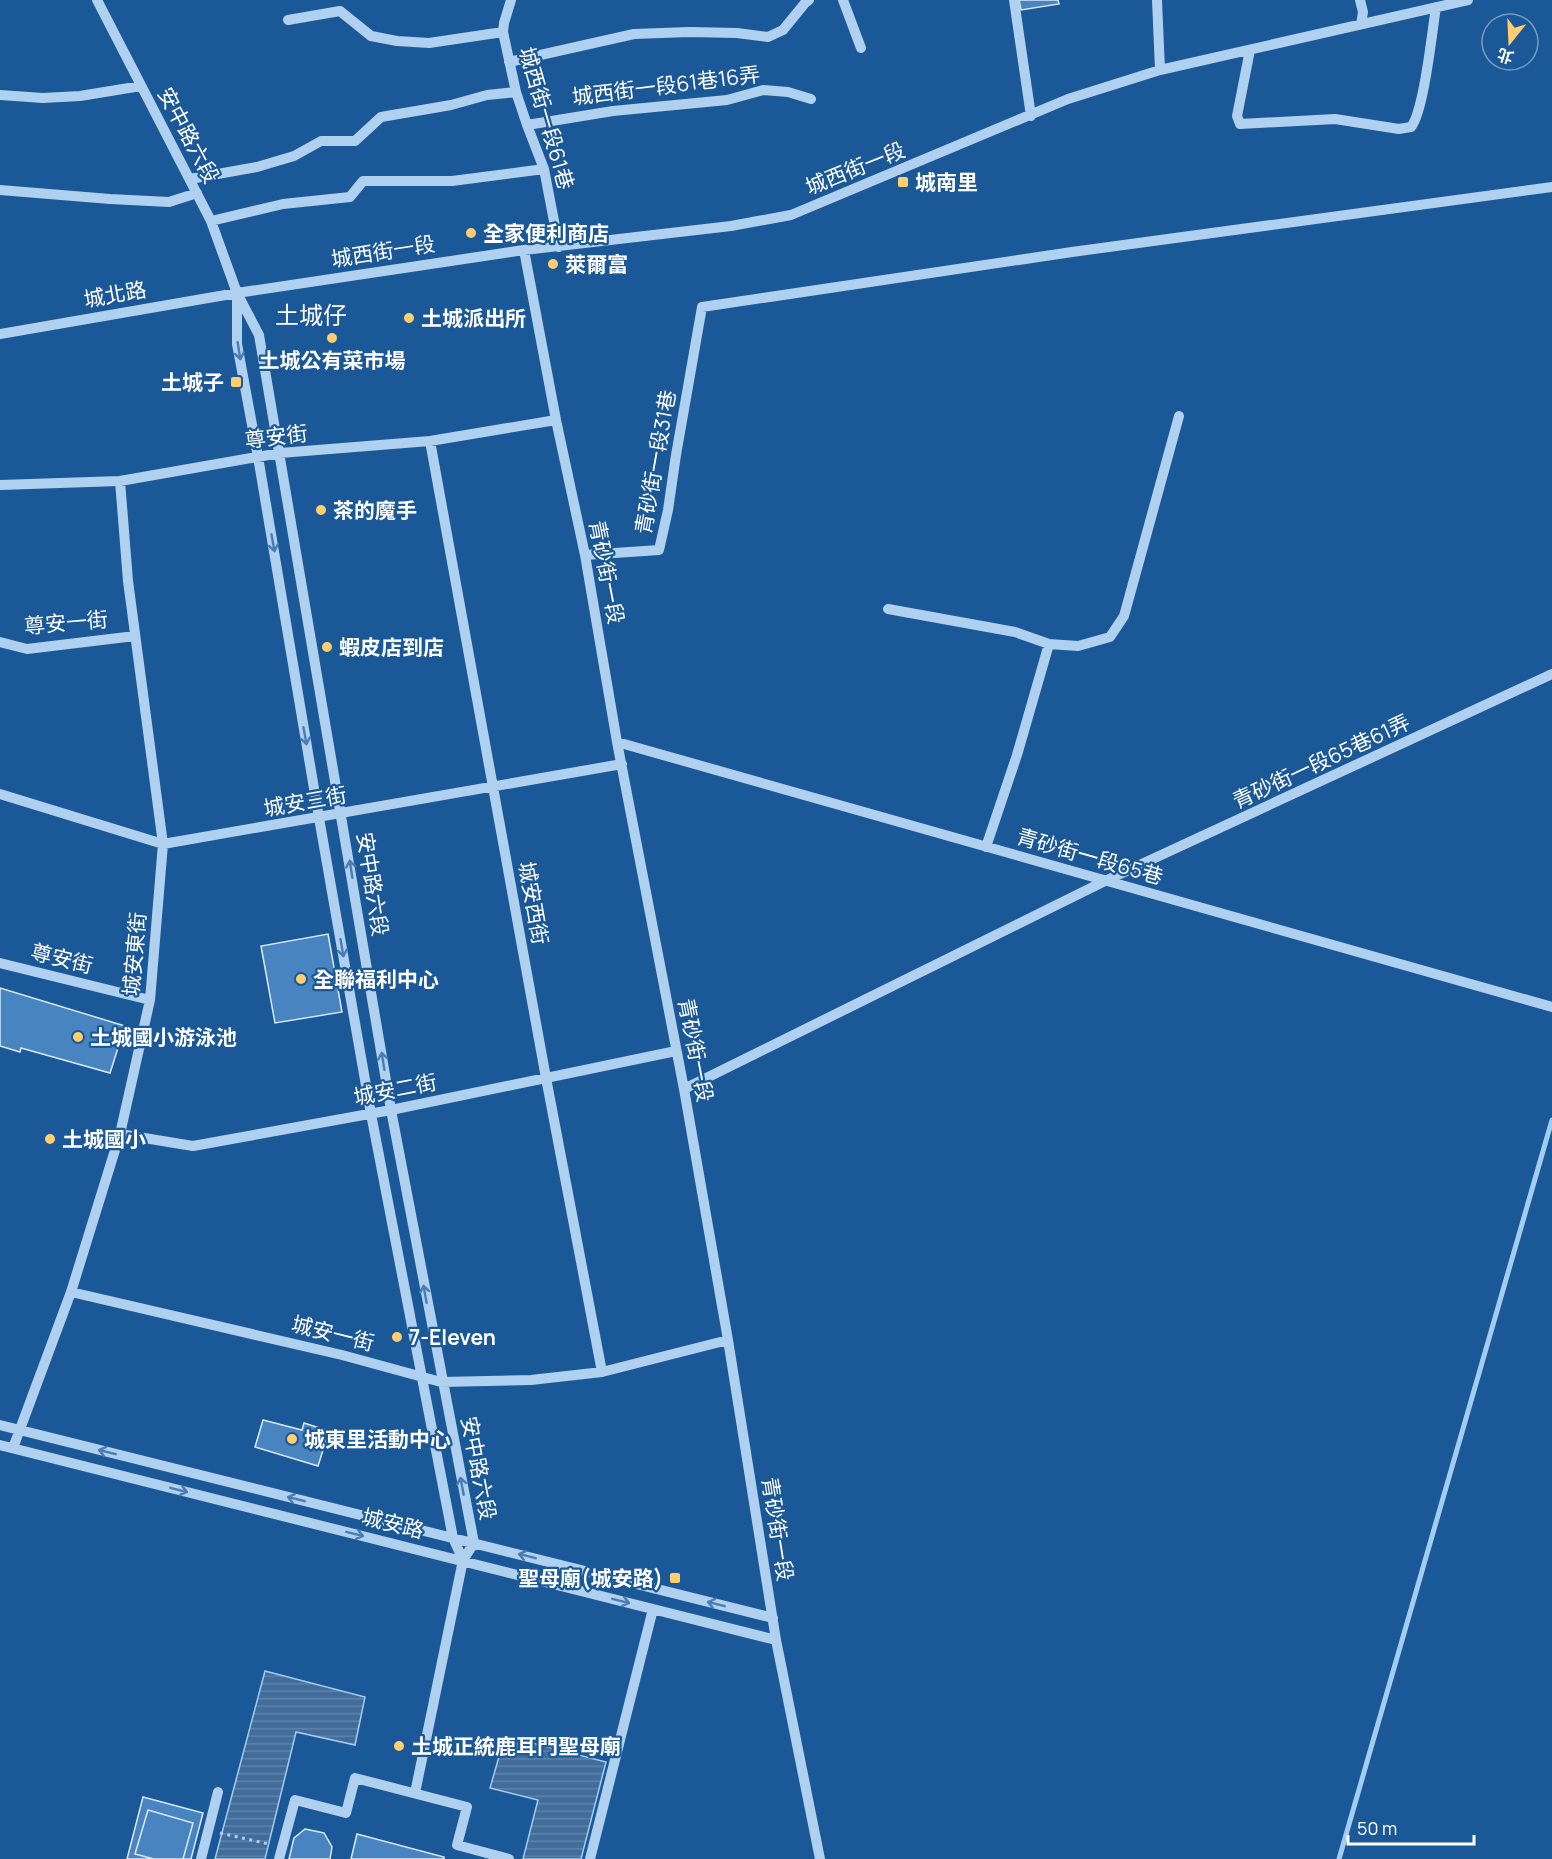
<svg xmlns="http://www.w3.org/2000/svg" width="1552" height="1859" viewBox="0 0 1552 1859" font-family="Manrope,'Noto Sans TC',sans-serif">
  <style>
    .water { fill: url(#water-rules); stroke: #a3ccf2; stroke-width: 1.5 }
    .lines { fill: none; stroke-linecap: round; stroke-linejoin: round }
    .stream { stroke: #a3ccf2; stroke-width: 5 }
    .building { fill: #4884c0; stroke: #d7e9fb; stroke-width: 1.5 }
    .path { stroke: #b0d0f0; stroke-width: 3; stroke-dasharray: 3 4.5; stroke-linecap: butt }
    .minor { stroke: #b0d0f0; stroke-width: 10 }
    .oneway { stroke: #487cb2 }
    .poi-dot { fill: #ffce6f; stroke: #1b5898; stroke-width: 2 }
    .labels { text-anchor: middle; dominant-baseline: central; stroke-width: 4.5; stroke-linejoin: round; paint-order: stroke }
    .street-label { font-size: 21px; fill: #fff; stroke: #1b5898 }
    .poi-label { font-size: 21px; font-weight: bold; fill: #fff; stroke: #1b5898; text-anchor: start }
    .quarter-label { font-size: 24px; fill: #fff; stroke: #1b5898 }
  </style>
  <defs>
    <pattern id="water-rules" width="6" height="5" patternUnits="userSpaceOnUse" patternTransform="scale(1.5)"><rect width="6" height="5" fill="#426d9a"/><path d="M0 2.5h6" fill="none" stroke="#5e83a9"/></pattern>
  </defs>
  <rect width="100%" height="100%" fill="#1b5898"/>
  <path class="water" d="M265 1671 365 1697 355 1745 296 1732 265 1859H215Z
    M505 1736 606 1762 581 1859H523L538 1800 490 1788Z"/>
  <g class="lines">
    <path class="stream" d="M1339 1859 1552 1120"/>
  </g>
  <path class="building" d="M1019 0H1058L1059 4 1021 10Z
    M328 934 342 1012 275 1023 261 946Z
    M0 988 125 1026 110 1073 21 1048 20 1052 0 1046Z
    M263 1420 302 1430 304 1423 329 1431 318 1466 255 1447Z
    M143 1797 203 1813 191 1859H127Z
    M148 1810 193 1823 183 1859H154L135 1854Z
    M305 1829 324 1833 332 1847 330 1859H289L294 1838Z
    M357 1834 444 1857V1859H351Z"/>
  <g class="lines">
    <path class="path" d="M220 1833 269 1844"/>
    <path class="minor" d="M97 0 211 221 237 293 259 335 391 1110 474 1543 463 1560 415 1793
      M511 0 504 23 503 32 516 92 527 125 544 169 559 247
      M843 0 861 48
      M1014 0 1031 116
      M1157 0 1160 70
      M1360 0 1363 12 1361 24
      M288 20 340 11 371 36 397 41 429 43 503 32
      M1250 50 1237 116 1240 124 1335 119 1399 129 1411 127C1424 111 1432 32 1436 7
      M509 62 634 34 689 32 737 33 768 37 783 30 805 3 809 0
      M0 95 43 98 80 96 141 86
      M527 125 613 111 727 100 763 90 788 92 811 99
      M190 179 257 167 294 156 321 141H355L381 117 451 105 487 95 516 92
      M0 190 110 199 169 202 197 193
      M211 221 283 204 350 197 363 181H452L544 169
      M524 250 556 420 585 555 617 742 684 1089 728 1340 776 1640 820 1859
      M237 296V344L258 457 319 818 371 1114 453 1538 463 1560
      M0 334 237 293 524 250 731 226 791 215 1068 99 1160 70 1468 0
      M430 441 546 1078 602 1372
      M0 485 120 481 280 453 430 441 556 420
      M585 555 659 550 668 510 676 455 702 307 1072 252 1552 187
      M888 609 1015 632 1049 644 1078 646 1110 637 1124 616 1179 416
      M0 642 27 649 135 636
      M617 742 1552 1007
      M0 794 163 844 622 764
      M986 847 1017 755 1049 644
      M0 963 150 1000
      M684 1089 1105 881 1552 674
      M120 1134 193 1146 391 1110 676 1051
      M71 1292 342 1355 441 1382 531 1380 602 1372 728 1340
      M0 1425 773 1618
      M0 1445 776 1640
      M13 1448 71 1292 120 1134 150 1000 163 844 128 581 120 481
      M201 1859 218 1792
      M279 1859 295 1800 346 1813 355 1778 467 1807 457 1845 509 1859
      M590 1859 653 1609"/>
  </g>
  <defs><path id="oneway-shaft" d="M-6 0H5M1.5-3L5.5 0L1.5 3" fill="none" stroke-width="1.6" stroke-linecap="round" stroke-linejoin="round" transform="scale(1.5)"/></defs>
  <g class="oneway">
    <use href="#oneway-shaft" transform="translate(239 351) rotate(81)"/>
    <use href="#oneway-shaft" transform="translate(273 543) rotate(80)"/>
    <use href="#oneway-shaft" transform="translate(305 736) rotate(80)"/>
    <use href="#oneway-shaft" transform="translate(351 869) rotate(-99)"/>
    <use href="#oneway-shaft" transform="translate(342 948) rotate(80)"/>
    <use href="#oneway-shaft" transform="translate(383 1061) rotate(-99)"/>
    <use href="#oneway-shaft" transform="translate(425 1294) rotate(-100)"/>
    <use href="#oneway-shaft" transform="translate(107 1452) rotate(-166)"/>
    <use href="#oneway-shaft" transform="translate(462 1486) rotate(-101)"/>
    <use href="#oneway-shaft" transform="translate(179 1490) rotate(14)"/>
    <use href="#oneway-shaft" transform="translate(296 1499) rotate(-166)"/>
    <use href="#oneway-shaft" transform="translate(355 1534) rotate(14)"/>
    <use href="#oneway-shaft" transform="translate(527 1556) rotate(-166)"/>
    <use href="#oneway-shaft" transform="translate(621 1601) rotate(14)"/>
    <use href="#oneway-shaft" transform="translate(716 1604) rotate(-166)"/>
  </g>
  <g class="poi-dot">
    <rect x="897" y="176" width="12" height="12" rx="3"/>
    <circle cx="471" cy="233" r="6"/>
    <circle cx="553" cy="264" r="6"/>
    <circle cx="409" cy="318" r="6"/>
    <circle cx="332" cy="338" r="6"/>
    <rect x="230" y="376" width="12" height="12" rx="3"/>
    <circle cx="321" cy="510" r="6"/>
    <circle cx="327" cy="647" r="6"/>
    <circle cx="301" cy="979" r="6"/>
    <circle cx="78" cy="1037" r="6"/>
    <circle cx="50" cy="1139" r="6"/>
    <circle cx="397" cy="1337" r="6"/>
    <circle cx="292" cy="1439" r="6"/>
    <rect x="669" y="1572" width="12" height="12" rx="3"/>
    <circle cx="399" cy="1746" r="6"/>
  </g>
  <g class="labels">
    <g class="street-label">
      <text transform="translate(666 85) rotate(-7)">城西街一段61巷16弄</text>
      <text transform="translate(547 118) rotate(74)">城西街一段61巷</text>
      <text transform="translate(189 135) rotate(62)">安中路六段</text>
      <text transform="translate(855 168) rotate(-22)">城西街一段</text>
      <text transform="translate(383 251) rotate(-9)">城西街一段</text>
      <text transform="translate(115 294) rotate(-10)">城北路</text>
      <text transform="translate(276 436) rotate(-7)">尊安街</text>
      <text transform="translate(655 462) rotate(-80)">青砂街一段31巷</text>
      <text transform="translate(607 572) rotate(79)">青砂街一段</text>
      <text transform="translate(66 622) rotate(-5)">尊安一街</text>
      <text transform="translate(1321 761) rotate(-25)">青砂街一段65巷61弄</text>
      <text transform="translate(305 801) rotate(-10)">城安三街</text>
      <text transform="translate(1090 856) rotate(16)">青砂街一段65巷</text>
      <text transform="translate(373 884) rotate(81)">安中路六段</text>
      <text transform="translate(534 903) rotate(80)">城安西街</text>
      <text transform="translate(134 954) rotate(-85)">城安東街</text>
      <text transform="translate(62 958) rotate(14)">尊安街</text>
      <text transform="translate(696 1050) rotate(79)">青砂街一段</text>
      <text transform="translate(395 1089) rotate(-11)">城安二街</text>
      <text transform="translate(333 1333) rotate(14)">城安一街</text>
      <text transform="translate(479 1468) rotate(79)">安中路六段</text>
      <text transform="translate(393 1523) rotate(14)">城安路</text>
      <text transform="translate(778 1529) rotate(81)">青砂街一段</text>
    </g>
    <g class="poi-label">
      <text x="915" y="182">城南里</text>
      <text x="483" y="233">全家便利商店</text>
      <text x="565" y="264">萊爾富</text>
      <text x="421" y="318">土城派出所</text>
      <text x="332" y="360" text-anchor="middle">土城公有菜市場</text>
      <text x="224" y="382" text-anchor="end">土城子</text>
      <text x="333" y="510">茶的魔手</text>
      <text x="339" y="647">蝦皮店到店</text>
      <text x="313" y="979">全聯福利中心</text>
      <text x="90" y="1037">土城國小游泳池</text>
      <text x="62" y="1139">土城國小</text>
      <text x="409" y="1337">7-Eleven</text>
      <text x="304" y="1439">城東里活動中心</text>
      <text x="663" y="1578" text-anchor="end">聖母廟(城安路)</text>
      <text x="411" y="1746">土城正統鹿耳門聖母廟</text>
    </g>
    <g class="quarter-label">
      <text x="311" y="314">土城仔</text>
    </g>
  </g>
  <g transform="translate(1510 42) rotate(198)"><circle r="28" fill="#1b5898" stroke="#769bc1" stroke-width="1.5"/>
  <path d="M0-4.5L10 22L0 15L-10 22Z" fill="#ffce6f"/>
  <text y="-9" font-size="16" font-weight="bold" text-anchor="middle" fill="#ffffff">北</text>
  </g>
  <path d="M1348 1835v9h126v-9" fill="none" stroke="#ffffff" stroke-width="3"/>
  <text x="1357" y="1835" font-size="18" fill="#ffffff" stroke="#1b5898" stroke-width="4.5" paint-order="stroke">50 m</text>
</svg>
